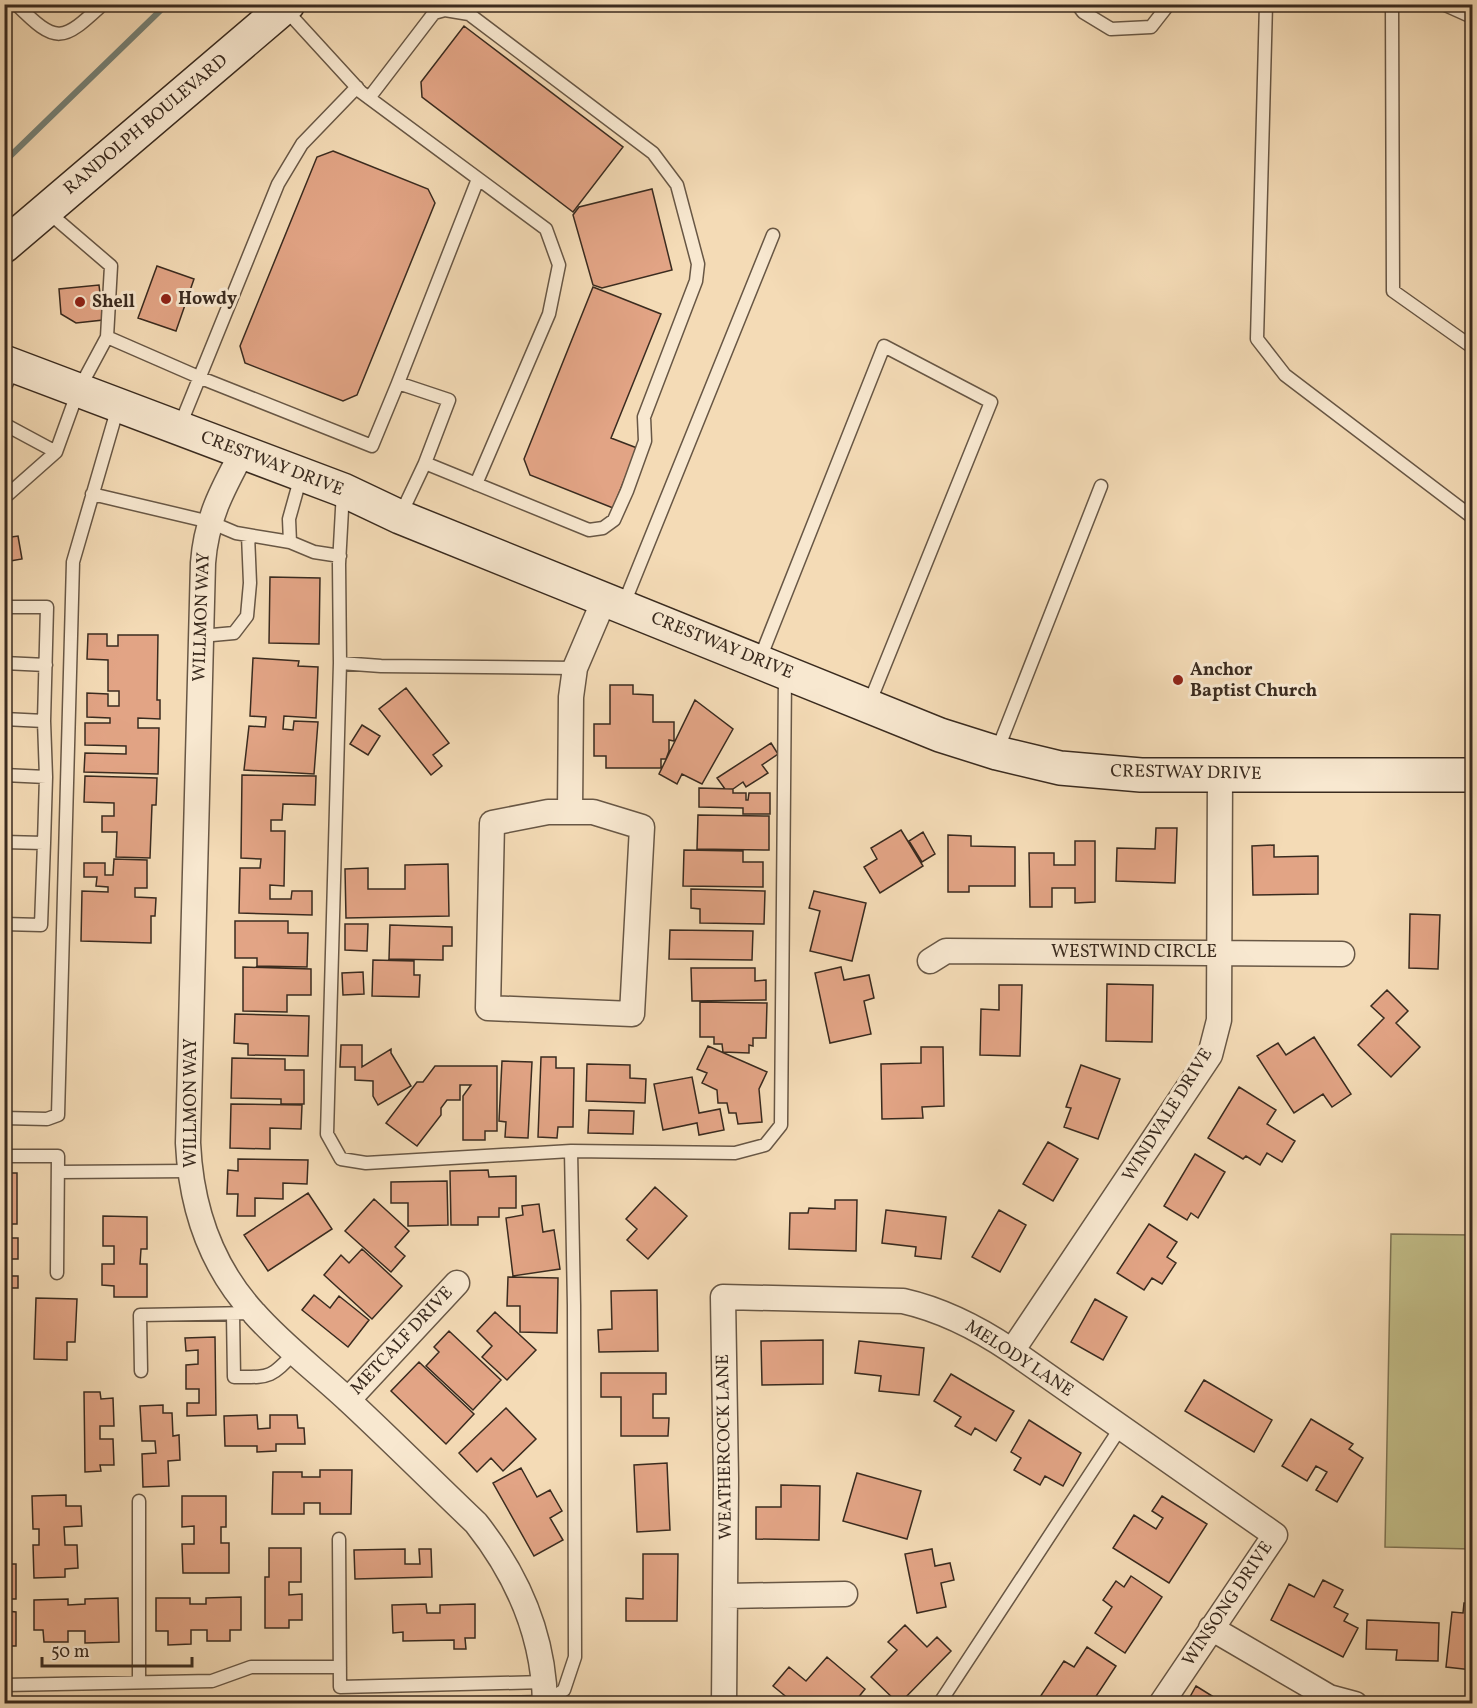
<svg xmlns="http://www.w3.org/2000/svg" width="1477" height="1708" viewBox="0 0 1477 1708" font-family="Vollkorn,serif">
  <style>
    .green { fill: #c2be89; stroke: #7e7454; stroke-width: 1.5 }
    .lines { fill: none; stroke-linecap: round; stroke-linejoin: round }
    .stream { stroke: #758177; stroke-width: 6 }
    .building { fill: #e2a485; stroke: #3a2b1f; stroke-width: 1.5 }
    .service-casing { stroke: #685745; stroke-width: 15 }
    .minor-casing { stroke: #685745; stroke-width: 27 }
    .secondary-casing { stroke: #3a2b1f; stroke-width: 36 }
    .service { stroke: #f8e8d0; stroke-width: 12 }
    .minor { stroke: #f8e8d0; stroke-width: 24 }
    .secondary { stroke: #f8e8d0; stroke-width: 33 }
    .poi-dot { fill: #8f2418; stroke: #f8e8d0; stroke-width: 2 }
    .labels { text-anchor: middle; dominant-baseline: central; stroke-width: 6; stroke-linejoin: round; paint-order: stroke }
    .street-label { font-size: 18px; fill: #3a2b1f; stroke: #f8e8d0 }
    .poi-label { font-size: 18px; font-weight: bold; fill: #3a2b1f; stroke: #f8e8d0; text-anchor: start }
  </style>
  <rect width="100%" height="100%" fill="#f4dbb6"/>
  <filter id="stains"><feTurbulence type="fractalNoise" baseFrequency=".00333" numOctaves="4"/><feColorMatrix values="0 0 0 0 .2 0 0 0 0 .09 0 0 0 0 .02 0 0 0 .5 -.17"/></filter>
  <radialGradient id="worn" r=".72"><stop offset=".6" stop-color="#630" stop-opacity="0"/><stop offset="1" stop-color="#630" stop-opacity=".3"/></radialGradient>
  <path class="green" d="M1391 1234 1472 1235V1549L1385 1547Z"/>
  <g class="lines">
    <path class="stream" d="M4 162 167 4"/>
  </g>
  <path class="building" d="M464 26 623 147 573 212 422 97 421 82Z
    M333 151 428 189 435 203 357 395 343 401 245 363 240 346 317 157Z
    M652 189 672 270 602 288 593 285 573 215 579 207Z
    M157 266 194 279 176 331 138 318Z
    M99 285 103 320 76 323 61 314 59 289Z
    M593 287 661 314 611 438 637 448 613 508 530 475 524 459Z
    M18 536 22 559 4 562V538Z
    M270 577 320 578 319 644 269 643Z
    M88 634H107V646H118V635H158L157 700H160V719L138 718V728H159L158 774 84 772 85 753 126 754V746L85 745V723H110V718L87 717V693L108 694V706H119V691H108V660L87 659Z
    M253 658 299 661 298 666 318 667 316 718 284 716 283 729 293 730 294 721 318 722 314 774 244 770 249 726 265 727 266 717 250 716Z
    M610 685H633V694L653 695V722H674V741L669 740V751L666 759H661V768H606V756H594V724H610Z
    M406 688 449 743 433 755 442 766 431 775 379 709Z
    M695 700 733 729 702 784 682 774 677 784 659 774Z
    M362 725 380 736 368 755 350 744Z
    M771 743 778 754 762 765 768 773 746 787 743 782 733 789H725L717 778Z
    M242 775 316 776 315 805 283 804 282 820H271V831H285L284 886 270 885V899H291L292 891H312V915L239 913 240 868H260L261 859 241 858Z
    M85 776 157 778 156 805H152L150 858 116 857 117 832H102V816H114V803L84 802Z
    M699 788 733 789V793H746V800H748L749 793H770V814H743V808L699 807Z
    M698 815 769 816V850L697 849Z
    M1156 828H1177L1175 883 1116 881 1117 848 1155 849Z
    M901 830 923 866 880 893 864 867 877 859 871 848Z
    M923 832 935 854 922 862 909 841Z
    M948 835 971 836V846L1015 847V886H969V892H948Z
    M1075 841H1095V902L1075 903V888H1052V907H1030L1029 853H1054V865H1075Z
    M1274 845V857L1318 856V894L1253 895 1252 846Z
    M684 850 743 851V862H763V887L683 886Z
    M114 859 147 860V888H135V897L156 898 155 916H151V943L81 941 82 891 108 892V887L96 886 97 877H84V863H105V875H113Z
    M448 864 449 916 346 918 345 869 368 868V889H405V865Z
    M691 889 765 891 764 924 700 923V909L691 908Z
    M814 891 866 903 852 961 810 951 820 911 809 908Z
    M1410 914 1440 915 1438 969 1409 968Z
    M235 921H288V933H308L307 967 257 966V958H235Z
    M345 924H368L367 951 345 950Z
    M390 925 452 927V946H443V960L389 959Z
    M670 930 753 931 752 960 669 959Z
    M373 960 414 961V975H420L419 997 372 996Z
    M243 967 311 969V995H287V1012L243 1011Z
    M841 967 844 980 869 975 874 998 864 1001 871 1034 830 1043 815 973Z
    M691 968H755V981L766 980V1000L692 1001Z
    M363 972 364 994 343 995 342 973Z
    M1107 984 1153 985 1152 1042 1106 1041Z
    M999 985H1022L1020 1056 980 1055 981 1009 999 1010Z
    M1387 990 1408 1011 1396 1023 1420 1047 1391 1077 1358 1045 1384 1018 1371 1006Z
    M700 1002 767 1003 766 1038H753V1046L749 1045V1053L723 1052 722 1044H714V1037H700Z
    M235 1014 309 1016 308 1056 248 1055V1044L234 1043Z
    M1314 1037 1351 1094 1332 1107 1323 1094 1294 1113 1257 1056 1278 1043 1286 1055Z
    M341 1045H362V1067L391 1049V1053L411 1086 378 1105 373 1096V1081L355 1080V1067H340Z
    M708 1046 767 1072 759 1089 762 1122 738 1124 736 1113H729L727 1103H718L717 1090 702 1083 707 1073 697 1069Z
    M921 1047H943L944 1106 922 1107 923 1118 882 1119 881 1064 921 1063Z
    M541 1057H556V1068H574L573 1127H558L557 1138 538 1137Z
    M232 1058 285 1059V1070H304V1104H281V1099L231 1098Z
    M502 1061 532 1062 528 1138 505 1137 506 1122 499 1121Z
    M587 1064 630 1065V1078L646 1079 645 1103 586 1101Z
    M1081 1065 1120 1079 1098 1139 1064 1127 1071 1108 1066 1107Z
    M435 1066H497V1131H485V1140H463V1096L471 1085H460V1100H447L441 1108V1115L417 1146 386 1123 417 1082H423Z
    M692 1077 699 1113 720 1109 724 1130 699 1135 697 1123 663 1130 654 1084Z
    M1239 1087 1276 1110 1267 1124 1295 1141 1282 1162 1267 1153 1260 1165 1246 1156 1243 1159 1208 1138Z
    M231 1104 302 1105 301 1129 270 1128V1149L230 1148Z
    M589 1110 634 1111 633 1134 588 1133Z
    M1048 1142 1078 1159 1053 1201 1023 1184Z
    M1195 1154 1225 1172 1198 1218 1191 1213 1187 1220 1164 1206Z
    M238 1159 308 1160 307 1184 283 1183V1199L255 1198V1216H237L238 1194H227L228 1170 238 1171Z
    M488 1170 489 1177 516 1176V1208H499V1217H478V1225H451L450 1171Z
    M4 1173H17V1224H5V1238H18V1259H5V1276H18V1288H4Z
    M447 1181 448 1225 408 1226V1203H391V1182Z
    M655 1187 687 1216 648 1259 627 1240 637 1229 626 1219Z
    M308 1193 332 1229 268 1271 244 1235Z
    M374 1199 409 1231 395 1247 405 1256 391 1272 345 1231Z
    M835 1200H857L856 1251 789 1249 790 1213H808L809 1208 835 1209Z
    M539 1204 543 1232 554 1230 560 1269 513 1276 506 1218 523 1215 522 1206Z
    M886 1210 946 1217 941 1259 915 1256 916 1247 882 1243Z
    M999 1210 1026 1225 1000 1272 972 1257Z
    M103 1216 147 1217V1249H141L140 1264H147V1297H114V1286L102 1285V1264H114V1246H103Z
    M1149 1224 1177 1242 1167 1257 1176 1263 1162 1284 1152 1278 1144 1290 1117 1273Z
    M362 1249 402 1286 372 1319 324 1275 341 1255 349 1263Z
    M508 1277 558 1278 557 1333 520 1332V1306H507Z
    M657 1290 658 1351 599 1352 598 1330 612 1329 611 1291Z
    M314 1295 330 1308 339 1296 369 1320 348 1347 302 1310Z
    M36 1298 77 1299 75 1342H67V1360L34 1359Z
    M1095 1299 1127 1317 1103 1360 1071 1342Z
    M495 1312 536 1350 507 1380 482 1357 492 1346 477 1331Z
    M449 1331 501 1380 473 1410 426 1366 439 1352 434 1347Z
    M215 1337 216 1415 187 1416V1403H199V1389H186V1365L198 1364V1350L186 1351 185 1338Z
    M823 1340V1384L762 1385 761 1341Z
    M859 1341 924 1348 919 1395 879 1391 881 1376 855 1373Z
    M419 1362 474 1414 446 1444 391 1391Z
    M601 1373H666V1394H653V1418H669L668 1436H621V1397H601Z
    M951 1374 1014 1411 996 1441 975 1428 971 1435 955 1426 961 1417 934 1401Z
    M1204 1380 1272 1420 1254 1452 1185 1411Z
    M84 1392H100L101 1399 113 1398 114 1426H100V1439H113L114 1465H100L101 1471 85 1472Z
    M163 1405V1413H172L173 1436 179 1435 180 1460 168 1461 169 1486 143 1487 142 1454 156 1453 155 1441H142L140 1406Z
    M506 1408 536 1439 503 1471 491 1458 477 1472 459 1453Z
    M257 1415 258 1429 270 1428V1415H297L298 1428H304L305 1444H276V1451L257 1452V1446H225L224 1416Z
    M1311 1419 1353 1444 1349 1449 1363 1458 1337 1502 1316 1490 1327 1472 1316 1466 1307 1481 1282 1466Z
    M1029 1420 1081 1453 1063 1486 1045 1476 1040 1485 1014 1470 1021 1458 1011 1452Z
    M667 1463 670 1530 637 1532 634 1465Z
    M521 1468 537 1497 550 1490 562 1511 550 1518 563 1540 534 1556 493 1483Z
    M320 1470H352L351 1514H320V1503H304V1514H272L273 1472H302V1477H320Z
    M857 1473 921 1491 907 1539 843 1521Z
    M781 1485 820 1486 819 1540 756 1539V1507H781Z
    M66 1495V1506H81L82 1526 64 1527 65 1545H77L78 1568 65 1569V1577L34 1578 33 1545H39V1529H33L32 1496Z
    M182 1496H226V1527H221V1543H229V1573H183L182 1544H194V1526L182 1527Z
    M1162 1496 1207 1524 1169 1583 1113 1548 1134 1515 1156 1529 1163 1518 1152 1511Z
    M269 1548H301V1582H289V1595L302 1594V1620H289V1628H265V1577H269Z
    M405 1549V1564H420L419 1549H431L432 1577 355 1579 354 1550Z
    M932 1549 935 1566 950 1563 954 1580 941 1583 946 1607 917 1613 905 1554Z
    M643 1554H678L677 1621H626V1598L643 1599Z
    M4 1564H16V1599H7V1611L16 1612V1646H4Z
    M1131 1576 1162 1597 1125 1653 1095 1633 1112 1607 1103 1600 1116 1581 1124 1587Z
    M1323 1580 1343 1590 1334 1607 1348 1614 1344 1621 1358 1628 1343 1657 1271 1620 1289 1584 1314 1597Z
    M241 1597V1630H230V1641H207V1630H191V1644L168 1645V1631H156V1598H190V1604H206V1598Z
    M118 1598 119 1642 85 1643V1631H68V1642H44L43 1630H34V1600L68 1599V1605L85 1604V1599Z
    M1464 1603 1472 1604V1670L1446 1667 1452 1612 1463 1613Z
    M426 1604 427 1613H440V1605L475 1604V1638H465L466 1649H454V1640L403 1641V1632L393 1633 392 1605Z
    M1367 1620 1439 1623 1438 1661 1396 1660 1397 1650 1366 1649Z
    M905 1625 927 1647 937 1637 951 1651 899 1704 871 1677 897 1650 888 1642Z
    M1087 1647 1116 1666 1091 1704H1050L1040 1697 1064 1661 1074 1667Z
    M827 1657 865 1689 853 1704H848L840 1697 834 1704H795L773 1686 789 1667 806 1681Z
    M1196 1686 1225 1704H1186Z"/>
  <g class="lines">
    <defs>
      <path id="service" d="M16 4C57 45 62 42 103 4
        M1077 4 1083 12 1111 29 1151 27 1169 4
        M1266 4 1257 339 1285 375 1472 517
        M1392 4 1393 291 1472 347
        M1443 4 1472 17
        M285 9 361 92 546 229 559 265 549 314 476 484
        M369 98 434 13 445 10 469 14 653 153 677 185 698 264 696 281 644 417 645 441 627 491 614 520 603 528 589 530 425 463 400 516
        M48 212 111 266 107 337 201 378 372 446 398 383 449 400 425 463
        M398 383 478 179
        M4 389 14 368
        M4 424 56 452
        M179 428 278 184 302 144 357 87
        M301 476 289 519 290 542 314 552 340 556
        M343 491 339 564 340 663 327 1134 341 1159 366 1163 571 1151 735 1153 765 1145 781 1125 785 675
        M92 494 210 522 236 533 290 542
        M4 498 56 452 78 391 107 337
        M623 606 773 235
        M4 607H47L44 721 46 777 4 775
        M201 636 234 633 247 616 250 583 248 535
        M759 661 884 346 991 402 869 704
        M4 663 46 665
        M340 663 381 666 575 668
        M4 719 44 721
        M997 751 1101 486
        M4 842 44 843 46 777
        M4 924 41 925 44 843
        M4 1118 47 1119 58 1115 73 562 118 407
        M4 1156H58L57 1273
        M58 1172 189 1171
        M233 1314 234 1377C270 1377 270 1379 295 1352
        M141 1371 140 1315 254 1313
        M139 1501V1682
        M339 1539 340 1687 545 1682
        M4 1685 212 1681 251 1667H340
        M443 1704 545 1702 564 1690 575 1657 574 1305 571 1151
        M939 1704 1121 1427"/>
      <path id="minor" d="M242 453C222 490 206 520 203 563L188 1143C191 1207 210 1265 254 1313 282 1345 317 1371 348 1400 391 1440 433 1482 476 1523 518 1576 544 1635 545 1704
        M548 812H593L642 827 632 1014 488 1008 492 823Z
        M570 812 571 697 575 668 604 600
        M930 961 946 951 1342 954
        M1012 1351 1210 1055 1219 1020 1220 774
        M348 1400 457 1283
        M726 1596 845 1594
        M1211 1628 1329 1697 1355 1704
        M724 1704 726 1479 723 1297 903 1301C943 1310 978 1328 1012 1351L1275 1535 1161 1704"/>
      <path id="secondary" d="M4 246 288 4
        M4 362 343 490 400 517 940 735 997 753 1060 768 1141 775H1472"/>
    </defs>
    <use href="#service" class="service-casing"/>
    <use href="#minor" class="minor-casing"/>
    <use href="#secondary" class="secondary-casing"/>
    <use href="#service" class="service"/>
    <use href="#minor" class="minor"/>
    <use href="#secondary" class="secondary"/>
  </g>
  <g class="poi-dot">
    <circle cx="166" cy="299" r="6"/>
    <circle cx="80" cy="302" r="6"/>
    <circle cx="1178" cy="680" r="6"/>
  </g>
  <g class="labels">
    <g class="street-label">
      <text transform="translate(146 125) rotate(-40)">RANDOLPH BOULEVARD</text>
      <text transform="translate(272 464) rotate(21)">CRESTWAY DRIVE</text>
      <text transform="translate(202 617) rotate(-88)">WILLMON WAY</text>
      <text transform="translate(722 646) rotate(22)">CRESTWAY DRIVE</text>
      <text transform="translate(1186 773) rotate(1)">CRESTWAY DRIVE</text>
      <text x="1134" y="952">WESTWIND CIRCLE</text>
      <text transform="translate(191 1103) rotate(-90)">WILLMON WAY</text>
      <text transform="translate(1168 1115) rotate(-58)">WINDVALE DRIVE</text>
      <text transform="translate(402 1341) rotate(-47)">METCALF DRIVE</text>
      <text transform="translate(1019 1359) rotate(33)">MELODY LANE</text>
      <text transform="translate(725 1447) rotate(-91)">WEATHERCOCK LANE</text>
      <text transform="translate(1228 1604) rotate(-56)">WINSONG DRIVE</text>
    </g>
    <g class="poi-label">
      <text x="178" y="299">Howdy</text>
      <text x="92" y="302">Shell</text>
      <text x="1190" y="670">Anchor<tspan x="1190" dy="21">Baptist Church</tspan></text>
    </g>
  </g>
  <rect width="1477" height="1708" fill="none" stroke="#f4dbb6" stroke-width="24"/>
  <rect x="6" y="6" width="1465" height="1696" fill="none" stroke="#3a2b1f" stroke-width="3"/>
  <rect x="12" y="12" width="1453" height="1684" fill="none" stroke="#3a2b1f" stroke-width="1.5"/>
  <path d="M42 1657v9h150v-9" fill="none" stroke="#3a2b1f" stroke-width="3"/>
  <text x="51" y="1657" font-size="18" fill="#3a2b1f" stroke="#f8e8d0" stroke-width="4.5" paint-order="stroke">50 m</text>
  <rect width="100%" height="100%" filter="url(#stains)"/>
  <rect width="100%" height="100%" fill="url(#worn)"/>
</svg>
